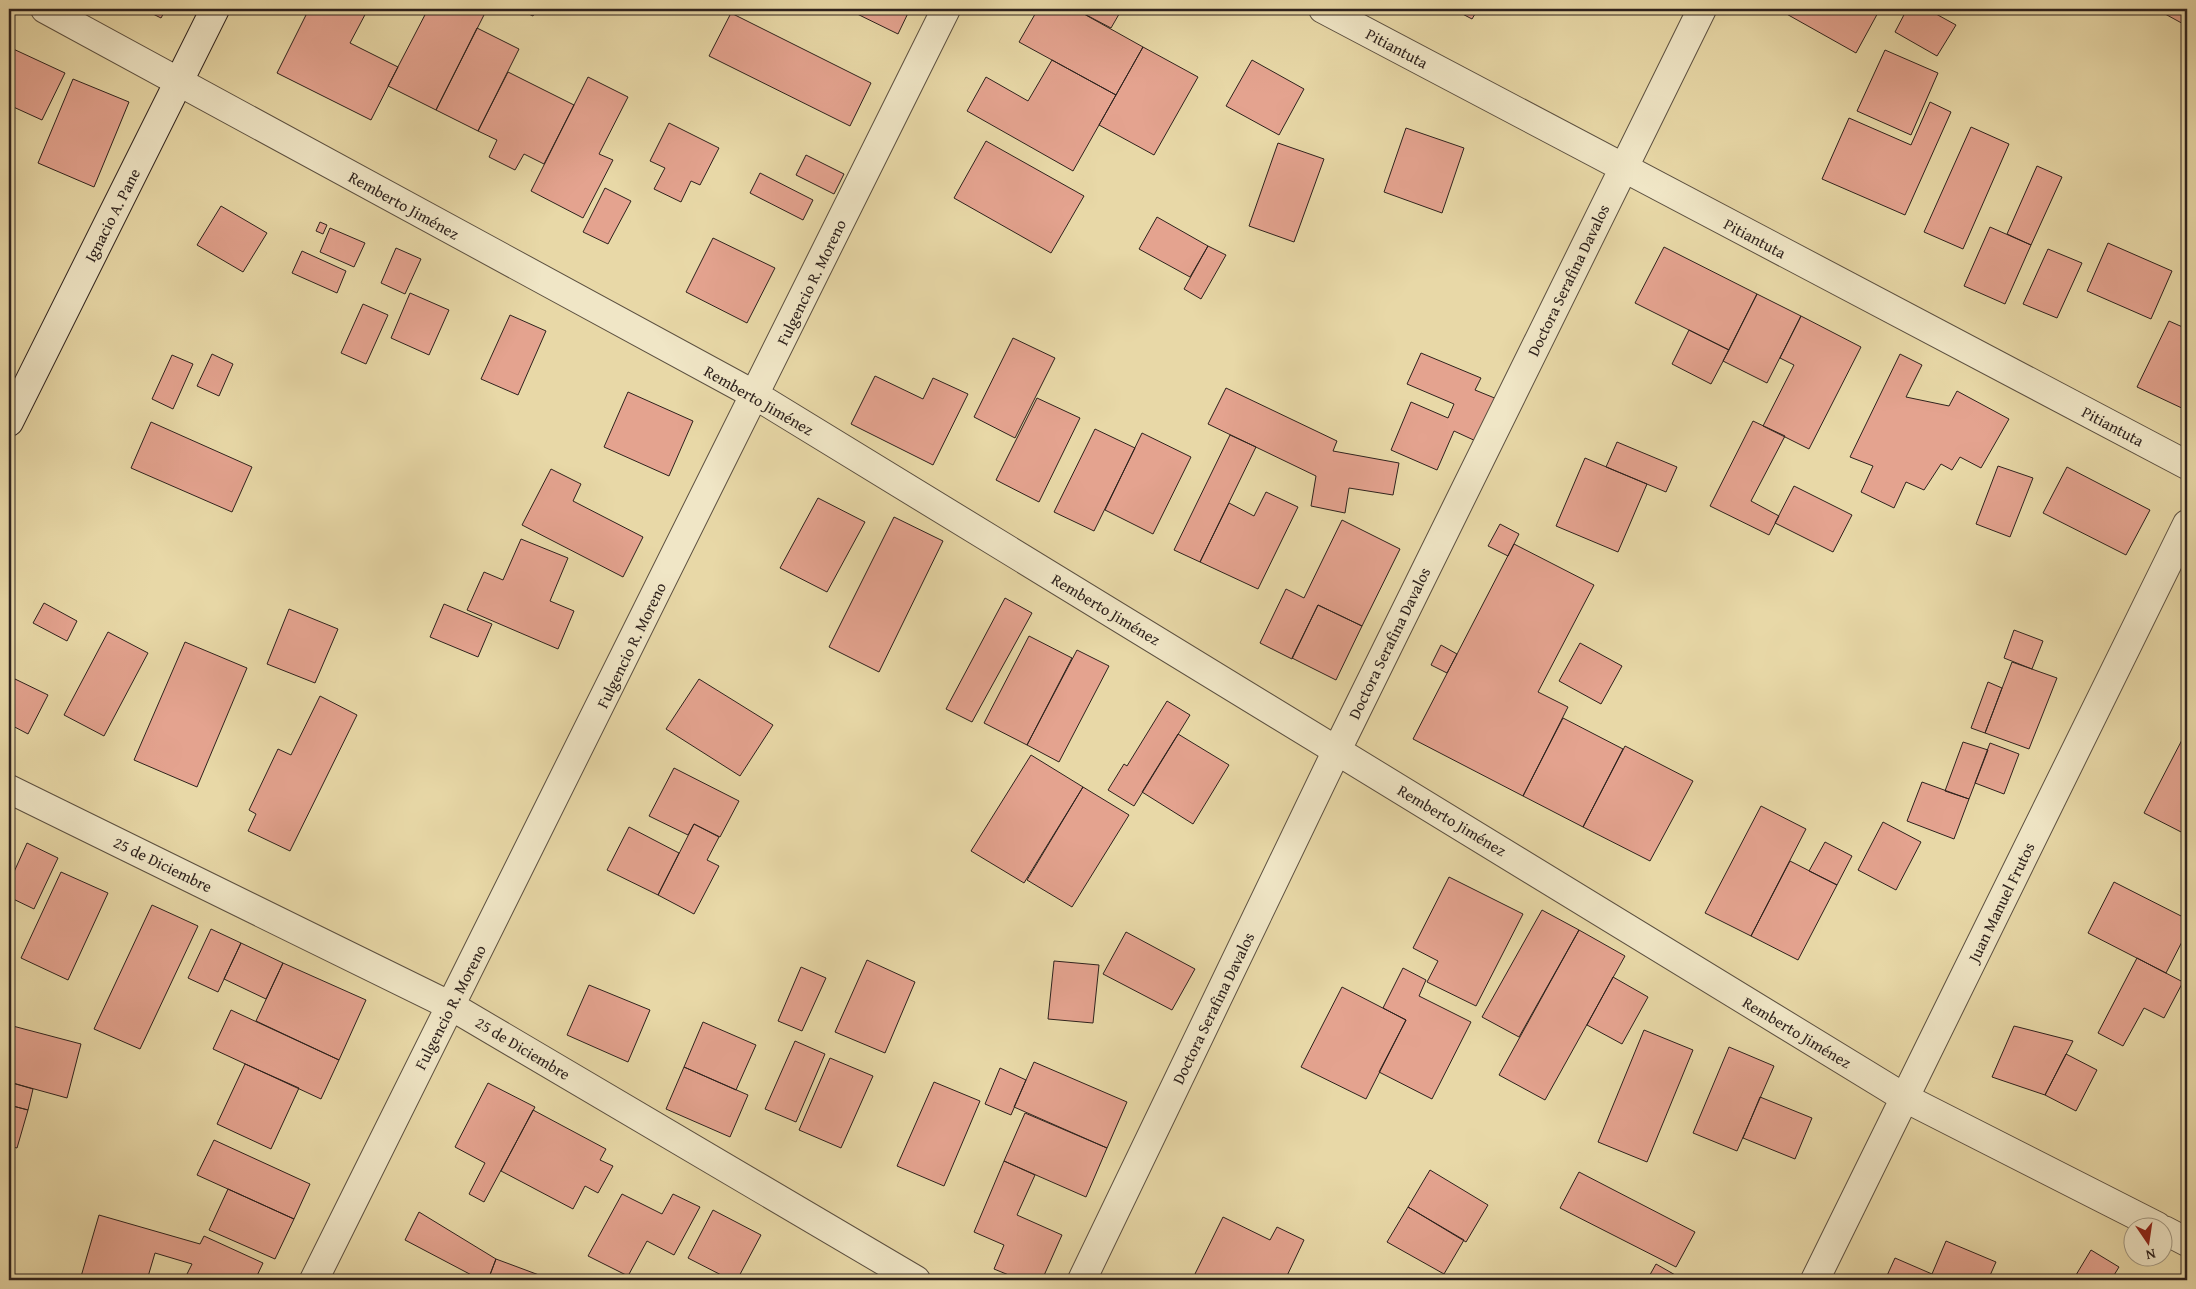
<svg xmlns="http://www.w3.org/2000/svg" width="2196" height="1289" viewBox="0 0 2196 1289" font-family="'Gentium Book Plus',serif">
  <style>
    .building { fill: #e4a38f; stroke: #2e221d }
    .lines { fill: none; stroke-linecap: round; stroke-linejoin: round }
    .street-casing { stroke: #5c5040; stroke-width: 30 }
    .secondary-casing { stroke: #2e221d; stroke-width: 30 }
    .street { stroke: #f0e6c6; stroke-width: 28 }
    .secondary { stroke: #f0e6c6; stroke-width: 28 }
    .labels { text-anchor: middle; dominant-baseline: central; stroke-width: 4; stroke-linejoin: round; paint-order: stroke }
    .street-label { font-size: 16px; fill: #2e221d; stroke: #f0e6c6 }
  </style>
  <rect width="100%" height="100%" fill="#e8d8a7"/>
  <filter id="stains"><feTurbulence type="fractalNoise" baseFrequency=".004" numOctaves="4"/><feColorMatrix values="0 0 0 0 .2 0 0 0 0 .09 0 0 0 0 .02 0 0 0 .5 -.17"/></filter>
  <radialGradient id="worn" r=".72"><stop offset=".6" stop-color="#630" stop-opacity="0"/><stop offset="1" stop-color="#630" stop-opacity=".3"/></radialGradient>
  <path class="building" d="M143 9H166L161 18Z
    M309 9H368L350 43 398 67 371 120 277 73Z
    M428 9H487L436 110 388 86Z
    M518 9H537L533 16Z
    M847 9H910L898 34Z
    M1038 9H1075L1143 47 1116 95 1019 42Z
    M1075 9H1122L1111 28Z
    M1453 9H1478L1472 19Z
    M1785 9H1880L1856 53 1783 12Z
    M1907 9H1927L1956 25 1937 56 1895 32Z
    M2156 9H2187V26Z
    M731 13 871 83 850 126 709 56Z
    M477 28 519 49 478 131 436 110Z
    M9 47 65 73 42 120 9 105Z
    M1143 47 1198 77 1154 155 1099 125Z
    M1885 50 1938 73 1911 135 1857 111Z
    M1052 60 1116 95 1073 171 967 111 986 77 1028 101Z
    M1252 60 1304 89 1279 135 1226 106Z
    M508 72 574 105 544 164 524 154 515 170 489 157 497 140 478 131Z
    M588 77 628 97 599 154 613 160 583 218 531 191Z
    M73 79 129 102 94 187 38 163Z
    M1930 102 1951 112 1905 215 1822 179 1849 118 1911 145Z
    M669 123 719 148 700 185 691 181 681 202 654 189 665 168 650 161Z
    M1971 127 2009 144 1963 249 1924 232Z
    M1406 128 1464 148 1442 213 1384 192Z
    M986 141 1084 196 1051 253 954 198Z
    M1278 143 1324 159 1294 242 1249 226Z
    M806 155 844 174 834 194 796 175Z
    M2037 166 2062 177 2031 245 2007 234Z
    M760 173 813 200 803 220 750 193Z
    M605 188 631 201 608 244 583 232Z
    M221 206 267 233 243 272 197 245Z
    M1157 217 1208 246 1190 277 1139 249Z
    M320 222 327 225 323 234 316 231Z
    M1990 227 2031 245 2005 304 1964 286Z
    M330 228 365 243 354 267 320 252Z
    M713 238 775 268 747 323 686 292Z
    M2108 243 2172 271 2151 319 2087 291Z
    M1208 246 1226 255 1201 299 1184 289Z
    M1664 247 1757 294 1729 350 1635 303Z
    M396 248 421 259 405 294 381 283Z
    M2048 249 2082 263 2057 318 2023 304Z
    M302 251 346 271 337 293 292 273Z
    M410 293 449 310 429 355 391 338Z
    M1757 294 1801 316 1767 383 1723 361Z
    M363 304 388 315 366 364 341 353Z
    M510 315 546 331 518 395 481 379Z
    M1801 316 1861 347 1809 449 1763 426 1794 365 1780 358Z
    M2169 321 2187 329 2186 410 2137 387Z
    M1689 330 1729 350 1711 384 1672 364Z
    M1013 338 1055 358 1015 438 974 417Z
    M1421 353 1481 378 1475 390 1497 399 1478 442 1454 431 1437 470 1391 450 1411 402 1448 418 1454 404 1407 384Z
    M212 354 233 364 219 396 197 386Z
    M1900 354 1922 365 1906 397 1949 406 1957 391 2009 419 1981 468 1960 457 1952 470 1941 464 1924 490 1906 482 1894 508 1861 492 1873 466 1850 457Z
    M172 355 193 364 173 409 152 399Z
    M875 376 923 399 933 378 968 394 933 465 851 424Z
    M1226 388 1337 441 1333 451 1399 463 1393 495 1349 488 1345 513 1311 506 1316 476 1208 424Z
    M628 392 693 421 669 476 604 447Z
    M1037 398 1080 418 1039 502 996 480Z
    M1753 421 1785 436 1751 501 1779 516 1769 535 1710 506Z
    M151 422 252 467 232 512 131 468Z
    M1095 429 1135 448 1094 531 1054 512Z
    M1142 433 1191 457 1153 534 1105 510Z
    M1230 435 1256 447 1200 562 1174 550Z
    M1617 442 1677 467 1666 492 1606 467Z
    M1585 458 1647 484 1618 552 1556 526Z
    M1998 466 2033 478 2010 537 1976 524Z
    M2067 467 2150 510 2126 555 2043 513Z
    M551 469 581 484 573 501 643 537 623 577 522 525Z
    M1794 486 1852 515 1833 552 1775 523Z
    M1266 492 1298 507 1258 589 1200 562 1229 503 1254 516Z
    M818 498 865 522 827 592 780 568Z
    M894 517 943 541 879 672 829 647Z
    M1342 520 1400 549 1362 626 1318 605 1292 659 1260 643 1286 589 1304 598Z
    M1500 524 1519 534 1508 556 1488 546Z
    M521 539 568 558 550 601 574 611 558 649 467 610 484 572 503 580Z
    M1514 544 1594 585 1538 692 1568 707 1523 796 1413 739Z
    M1005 598 1032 613 972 722 946 709Z
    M44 603 77 621 67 641 33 623Z
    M444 604 492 624 478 657 430 637Z
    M1318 605 1362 626 1336 680 1292 658Z
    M289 609 338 629 315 683 267 664Z
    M2014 630 2043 641 2032 669 2004 658Z
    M108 632 148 653 104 736 64 715Z
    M1029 636 1072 658 1027 745 984 723Z
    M185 642 247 668 197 787 134 760Z
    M1580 643 1622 666 1601 704 1559 681Z
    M1441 645 1457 654 1447 673 1431 665Z
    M1077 650 1109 666 1059 762 1027 745Z
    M2012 662 2057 678 2029 749 1985 733Z
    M15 679 48 695 28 734 9 724V692Z
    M699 679 773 725 740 776 666 729Z
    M1988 682 2002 688 1985 733 1971 728Z
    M320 696 357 715 290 851 248 831 256 814 249 810 278 749 291 755Z
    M1167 701 1190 715 1134 806 1108 790 1124 764 1127 766Z
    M1563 718 1623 749 1583 827 1523 796Z
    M1178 734 1229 765 1193 824 1142 792Z
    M2183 738 2187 740V835L2144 813Z
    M1963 742 1988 750 1969 799 1945 791Z
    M1990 743 2019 754 2004 794 1975 783Z
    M1625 746 1693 781 1650 861 1583 827Z
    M1031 755 1083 787 1024 883 971 851Z
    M674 768 739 801 720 837 694 824 688 835 649 816Z
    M1922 782 1969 799 1954 839 1907 821Z
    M1083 787 1129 815 1072 907 1027 880Z
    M1761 806 1806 829 1751 936 1705 913Z
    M1883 822 1921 842 1896 890 1858 870Z
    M694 824 719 837 707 860 719 866 694 914 658 895Z
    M629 827 679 853 658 895 607 870Z
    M1825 842 1852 856 1837 885 1809 871Z
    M27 843 58 858 34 909 9 897V883Z
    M1790 861 1837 885 1798 960 1751 936Z
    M61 872 108 893 68 980 21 958Z
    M1449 877 1523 914 1476 1006 1427 982 1438 961 1413 948Z
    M2114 882 2187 919V932L2166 973 2088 933Z
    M152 905 198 926 140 1049 94 1029Z
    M1542 910 1579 930 1519 1037 1482 1017Z
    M211 929 241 943 218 992 188 978Z
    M1579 930 1625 956 1545 1100 1499 1075Z
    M1126 932 1195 969 1172 1010 1103 974Z
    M241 943 283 963 266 999 224 979Z
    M2137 958 2183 982 2164 1018 2144 1008 2123 1046 2098 1033Z
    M867 960 915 982 885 1053 835 1032Z
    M1054 961 1099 965 1093 1023 1048 1019Z
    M283 963 366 1000 339 1060 256 1021Z
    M801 967 826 978 802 1031 778 1021Z
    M1403 968 1426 980 1419 996 1471 1022 1432 1099 1379 1072 1406 1020 1383 1008Z
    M1613 977 1648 997 1622 1044 1587 1025Z
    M589 985 650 1010 628 1062 567 1035Z
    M1342 987 1406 1020 1366 1099 1301 1067Z
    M231 1010 339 1060 321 1099 213 1049Z
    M703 1022 756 1045 736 1090 684 1067Z
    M9 1025 81 1044 67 1098 9 1082Z
    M2014 1026 2073 1041 2045 1095 1992 1077Z
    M1644 1030 1693 1050 1647 1162 1598 1142Z
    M795 1041 825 1054 796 1122 765 1109Z
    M1729 1047 1774 1066 1737 1151 1693 1133Z
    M2066 1054 2097 1070 2076 1111 2045 1095Z
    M830 1058 873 1076 841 1148 799 1130Z
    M1034 1062 1127 1102 1107 1148 1014 1107Z
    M245 1064 299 1088 271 1149 217 1124Z
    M684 1067 748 1095 730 1137 666 1109Z
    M1000 1068 1026 1080 1011 1115 985 1104Z
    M9 1082 33 1089 28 1110 9 1105Z
    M934 1082 980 1101 944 1186 897 1166Z
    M488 1083 535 1107 484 1202 469 1194 485 1163 455 1147Z
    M1760 1097 1812 1118 1795 1159 1743 1138Z
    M9 1105 28 1110 17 1148 9 1146Z
    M533 1110 606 1149 600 1160 613 1166 598 1193 585 1186 573 1209 501 1171Z
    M1025 1113 1107 1148 1086 1197 1004 1161Z
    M214 1140 310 1184 294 1219 197 1175Z
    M1004 1161 1035 1175 1017 1215 1062 1235 1042 1280H1021L994 1269 1004 1245 974 1232Z
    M1430 1170 1488 1205 1466 1242 1408 1207Z
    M1579 1172 1695 1232 1676 1267 1560 1208Z
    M228 1189 294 1219 275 1259 209 1230Z
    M622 1194 662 1214 673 1194 700 1207 674 1255 647 1241 628 1276 588 1256Z
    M1408 1207 1464 1240 1444 1274 1387 1242Z
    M713 1210 761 1235 737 1280H731L688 1258Z
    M419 1212 496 1259 488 1280H481L405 1240Z
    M99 1215 200 1244 204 1236 263 1263 255 1280H184L192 1264 155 1253 147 1280H80Z
    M1223 1217 1270 1240 1277 1227 1304 1240 1285 1280H1192Z
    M1946 1241 1996 1262 1988 1280H1885L1895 1258 1932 1274Z
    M2091 1250 2119 1267 2111 1280H2073Z
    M496 1259 539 1275 537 1280H488Z
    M1656 1264 1684 1280H1647Z"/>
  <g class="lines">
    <defs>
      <path id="street" d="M45 9 755 395 1905 1098 2157 1226
        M1323 9 2187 465
        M9 789 451 1006 916 1280
        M2164 1230 2187 1242
        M314 1280 946 9
        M1082 1280 1337 750 1702 9
        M1815 1280 2187 524"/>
      <path id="secondary" d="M9 422 215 9"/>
    </defs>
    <use href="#street" class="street-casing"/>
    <use href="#secondary" class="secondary-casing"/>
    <use href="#street" class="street"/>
    <use href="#secondary" class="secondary"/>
  </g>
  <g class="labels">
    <g class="street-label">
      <text transform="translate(1397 48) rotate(28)">Pitiantuta</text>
      <text transform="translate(404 205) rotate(29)">Remberto Jiménez</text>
      <text transform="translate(112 215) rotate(-63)">Ignacio A. Pane</text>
      <text transform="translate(1755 238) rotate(28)">Pitiantuta</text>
      <text transform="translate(1568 280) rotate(-64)">Doctora Serafina Davalos</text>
      <text transform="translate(811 282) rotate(-64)">Fulgencio R. Moreno</text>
      <text transform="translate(759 400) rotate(30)">Remberto Jiménez</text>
      <text transform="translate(2113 426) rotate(28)">Pitiantuta</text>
      <text transform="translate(1106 609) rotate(31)">Remberto Jiménez</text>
      <text transform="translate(1389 643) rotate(-64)">Doctora Serafina Davalos</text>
      <text transform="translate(631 645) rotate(-64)">Fulgencio R. Moreno</text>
      <text transform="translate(1452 820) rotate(31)">Remberto Jiménez</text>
      <text transform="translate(163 864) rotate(26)">25 de Diciembre</text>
      <text transform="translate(2001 902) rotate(-64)">Juan Manuel Frutos</text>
      <text transform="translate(450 1007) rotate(-63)">Fulgencio R. Moreno</text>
      <text transform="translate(1213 1008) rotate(-64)">Doctora Serafina Davalos</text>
      <text transform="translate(1797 1032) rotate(31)">Remberto Jiménez</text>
      <text transform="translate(523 1048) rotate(31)">25 de Diciembre</text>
    </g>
  </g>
  <rect width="2196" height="1289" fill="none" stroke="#e8d8a7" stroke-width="30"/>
  <rect x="10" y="10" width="2176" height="1269" fill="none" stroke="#2e221d" stroke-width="2.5"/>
  <rect x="15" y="15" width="2166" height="1259" fill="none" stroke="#2e221d"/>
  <g transform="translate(2148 1242) rotate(167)"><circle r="24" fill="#f0e6c6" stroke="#a29882"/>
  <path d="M0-4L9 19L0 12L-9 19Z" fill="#8f2418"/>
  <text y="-8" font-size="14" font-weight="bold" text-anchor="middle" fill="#2e221d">N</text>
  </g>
  <rect width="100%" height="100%" filter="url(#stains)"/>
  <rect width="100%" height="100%" fill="url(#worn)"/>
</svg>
